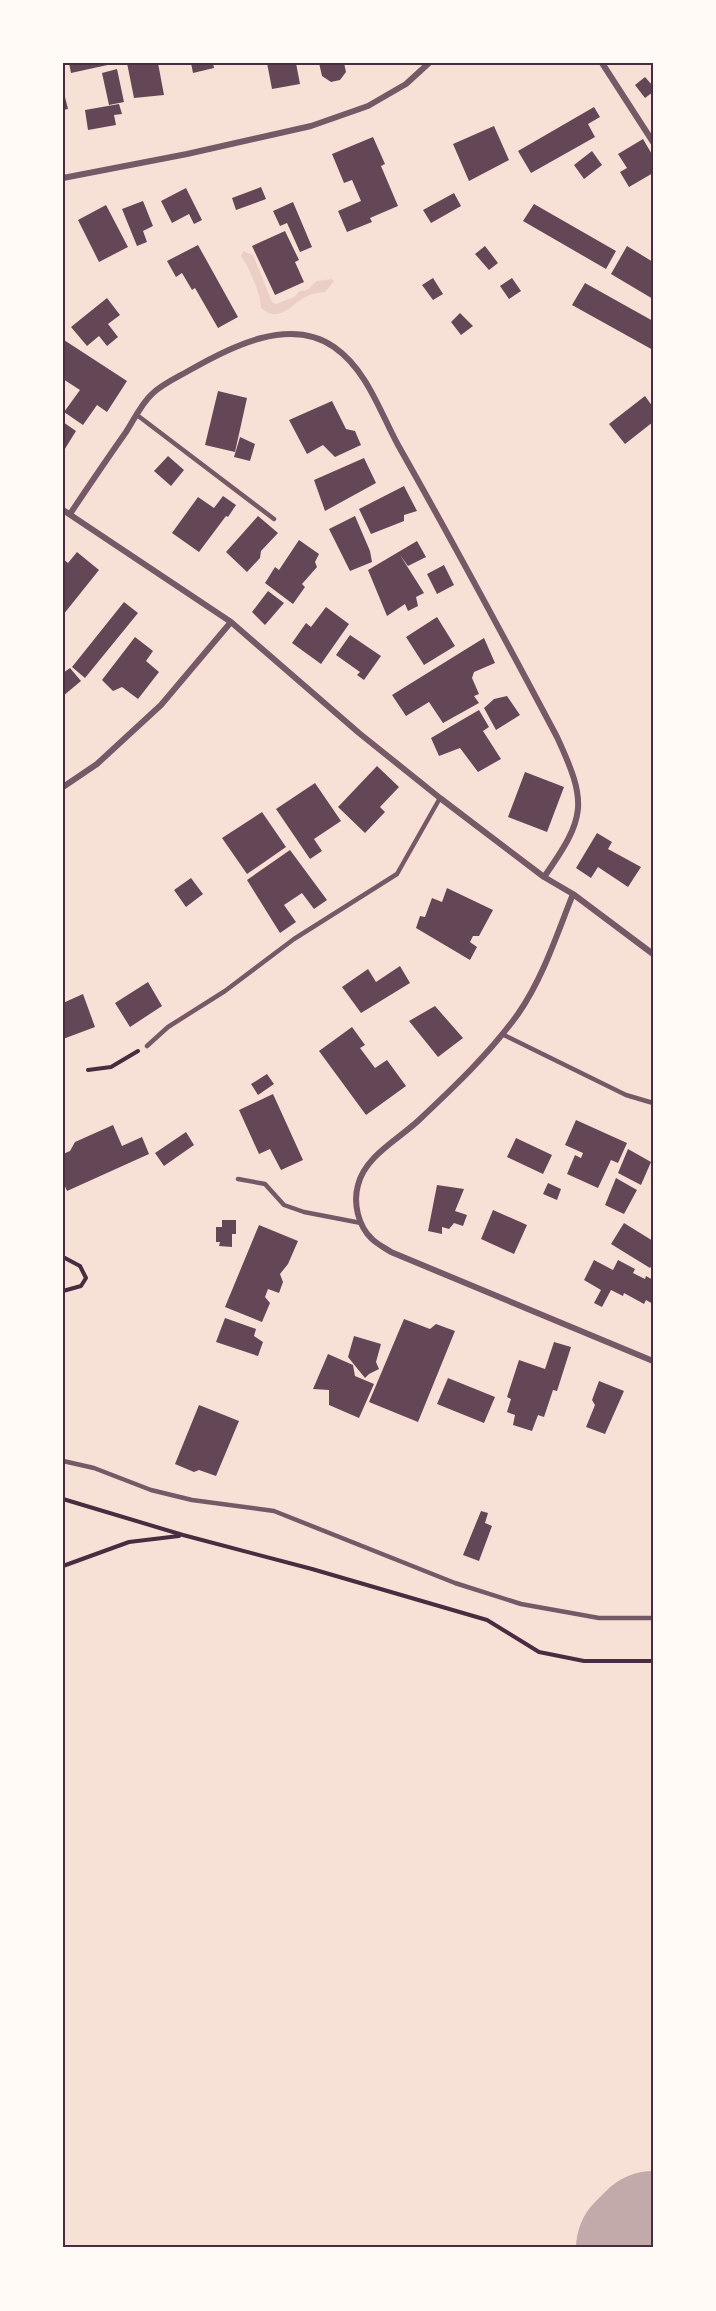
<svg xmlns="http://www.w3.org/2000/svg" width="716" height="2311" viewBox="0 0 716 2311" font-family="Barlow,sans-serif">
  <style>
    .green { fill: #ebcfc5 }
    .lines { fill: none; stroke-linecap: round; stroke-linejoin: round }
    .runway { stroke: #c3aaaa; stroke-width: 130 }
    .building { fill: #644757 }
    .path { stroke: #4a2c40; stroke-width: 4 }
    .service { stroke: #755966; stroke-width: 4.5 }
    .minor { stroke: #755966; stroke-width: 6 }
    .neatline { fill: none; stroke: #4a2c40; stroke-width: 2 }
  </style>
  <rect width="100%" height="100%" fill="#f7e1d7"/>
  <path class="green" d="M243 251 253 255 272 302 276 304 294 297 300 291 307 290 317 281 332 279 334 281 325 292C318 293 312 293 305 297 291 305 279 324 261 308 261 294 249 267 241 256Z"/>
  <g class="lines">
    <path class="runway" d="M641 2248 653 2236"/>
  </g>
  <path class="building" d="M69 63H112V64L71 73Z
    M127 63H158L164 95 134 98Z
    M191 63H213L214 68 193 73Z
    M267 63H296L300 84 272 89Z
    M319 63H344L346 72 340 80 331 82 322 76Z
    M117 69 124 102 109 105 102 73Z
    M645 77 653 86V92L645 98 635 85Z
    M63 89 68 109 63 110Z
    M119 104 122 114 114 115 116 125 88 130 85 110Z
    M594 107 600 117 588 124 595 137 531 173 518 151Z
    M494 126 509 160 469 181 453 144Z
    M373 137 385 164 381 166 398 206 370 218 372 222 347 232 338 211 361 201 352 180 344 183 332 154Z
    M643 139 653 156V173L629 187 620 172 627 168 618 154Z
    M592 151 602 165 584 179 574 165Z
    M261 187 266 199 236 210 232 198Z
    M186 188 202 220 194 224 189 214 172 223 161 201Z
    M454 193 461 206 431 223 423 210Z
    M143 201 153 226 143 231 147 242 137 246 122 209Z
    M293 202 312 247 300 252 287 223 280 226 273 211Z
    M534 204 616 251 606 269 523 221Z
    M106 205 128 247 99 262 78 220Z
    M285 231 299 260 295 262 304 282 275 295 252 246Z
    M198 245 238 317 218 328 195 288 192 290 182 273 176 277 167 261Z
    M485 246 498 263 489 270 475 254Z
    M627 246 653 262V299L611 274Z
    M433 278 443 294 433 300 422 285Z
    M512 278 521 291 509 299 500 286Z
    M585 283 653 321V350L572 305Z
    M107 298 120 315 108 324 118 337 107 346 99 336 87 346 71 327Z
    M460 313 473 326 461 335 451 322Z
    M64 340 127 381 107 412 97 405 83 425 64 412 80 390 63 379Z
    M218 391 247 398 235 452 205 445Z
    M645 396 653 407V422L625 444 609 424Z
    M332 401 346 429 355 431 361 445 335 457 323 445 307 454 289 420Z
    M63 422 76 431 63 452Z
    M240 437 255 444 250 461 234 457Z
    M168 456 184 470 171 486 154 471Z
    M364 458 376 483 325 511 314 480Z
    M404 486 417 511 404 515V521L371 534 359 509Z
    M223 496 236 505 228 517 226 516 199 552 172 533 198 497 214 508Z
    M258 516 278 533 261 551 260 558 247 572 226 552Z
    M355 516 370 551 372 562 350 571 329 529Z
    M299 540 319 554 315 562 317 567 302 584 305 587 293 604 265 583 275 567 279 570Z
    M417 541 426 557 408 566 400 555 424 593 416 597 418 606 408 611 405 604 387 616 368 570Z
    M77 552 99 570 63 615V559L68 563Z
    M444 565 454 585 437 594 427 574Z
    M268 591 284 603 265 625 252 612Z
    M124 602 138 613 85 678 72 667Z
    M326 607 349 624 321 664 292 643 306 623 311 627Z
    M437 617 455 646 424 665 406 637Z
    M350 635 381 656 364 680 357 675 360 672 336 655Z
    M135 637 153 651 146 661 159 672 138 699 122 687 113 691 102 680Z
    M484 638 495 663 474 672 472 678 479 694 474 696 479 703 443 723 429 702 406 716 392 695Z
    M70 668 81 681 63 696V673Z
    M507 696 520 715 496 730 484 708 494 699Z
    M479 710 489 727 483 731 501 759 478 772 460 748 439 756 431 738Z
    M377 766 399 787 380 807 385 812 365 833 338 807Z
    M525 772 564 787 547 832 508 817Z
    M315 783 341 821 314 839 322 851 310 859 276 809Z
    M262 812 286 847 247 874 222 838Z
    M597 833 612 842 608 849 641 867 628 887 598 867 591 878 576 868Z
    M290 850 327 900 314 909 302 893 284 905 296 922 280 933 247 880Z
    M191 878 203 894 186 907 174 890Z
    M447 888 493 910 479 936H473L470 942 477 947 470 960 416 928 420 916 425 917 432 898 442 902Z
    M400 966 410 983 361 1013 342 987 368 969 376 982Z
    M148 982 162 1006 130 1027 115 1003Z
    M83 994 95 1027 63 1039V1003Z
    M435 1006 463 1038 438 1057 409 1021Z
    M352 1027 365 1045 360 1048 375 1068 387 1060 406 1086 366 1115 319 1051Z
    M267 1074 274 1084 258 1095 251 1084Z
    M273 1094 303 1160 281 1170 270 1149 259 1154 239 1110Z
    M576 1120 627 1143 618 1163 611 1160 598 1188 567 1174 575 1155 581 1158 583 1153 565 1145Z
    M113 1125 122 1146 142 1137 149 1154 67 1191 63 1182V1154L70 1151 75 1142Z
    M186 1132 194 1145 164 1166 155 1153Z
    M516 1138 552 1155 543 1174 507 1157Z
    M628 1149 651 1162 641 1185 618 1173Z
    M616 1178 637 1190 624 1214 605 1205Z
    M548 1183 561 1189 557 1200 543 1194Z
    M437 1185 464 1189 455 1211 467 1215 463 1226 454 1223 449 1229 442 1227V1234L428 1231Z
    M493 1210 527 1225 514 1254 481 1239Z
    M222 1220H236V1234H232V1247L219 1246 220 1242H216V1227H222Z
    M624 1223 653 1241V1264L650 1268 611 1244Z
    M259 1225 298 1241 288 1264 280 1274 283 1282 279 1293 268 1289 265 1297 270 1303 262 1322 225 1307Z
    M594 1260 613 1270 618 1260 635 1269 633 1273 645 1279 646 1276 653 1280V1304L646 1300 644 1304 624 1293 623 1296 611 1290 602 1307 594 1303 601 1290 584 1280Z
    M225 1318 256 1329 254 1336 263 1342 258 1356 216 1342Z
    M404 1319 430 1329 436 1324 455 1331 418 1422 369 1402Z
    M354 1336 381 1344 376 1362 379 1369 369 1374 365 1378 348 1357Z
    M554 1342 571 1347 557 1391 553 1390 544 1417 538 1415 532 1431 513 1425 515 1415 507 1412 511 1399 507 1397 519 1360 545 1369Z
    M328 1354 353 1365 355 1376 374 1384 359 1418 329 1405V1390L313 1389Z
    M448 1378 495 1397 484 1423 437 1404Z
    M599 1381 624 1391 605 1434 586 1427 595 1405 592 1400Z
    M199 1405 239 1421 216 1476 199 1470 194 1472 175 1464Z
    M481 1511 488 1513 485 1523 492 1526 479 1561 463 1555Z"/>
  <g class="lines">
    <path class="path" d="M88 1070 111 1067 138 1051
      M63 1257 80 1266 86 1278 81 1286 63 1291
      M63 1499 183 1535 312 1569 487 1620 539 1652 584 1661H653
      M63 1566 129 1542 179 1536"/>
    <path class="service" d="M137 415 274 519
      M502 1034 626 1095 653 1103
      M147 1046 168 1027 225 991 294 939 397 874 440 798
      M238 1179 265 1184 284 1205 304 1212 361 1223
      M63 1461 94 1468 151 1490 192 1500 274 1511 455 1583 521 1604 599 1618H653"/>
    <path class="minor" d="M602 63 653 142
      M63 178 187 154 311 126 368 106 406 84 429 63
      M63 510 231 622 359 733 440 798 544 877 573 894 653 954
      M70 514C88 487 107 459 126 432 134 420 141 404 152 394 162 384 178 377 190 370 230 347 290 316 334 347 367 370 380 412 398 445 453 542 505 639 557 737 588 804 586 817 544 877
      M63 787 97 764 161 705 231 622
      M573 894C557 934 543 978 518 1014 490 1053 454 1087 419 1120 399 1139 365 1156 358 1185 353 1203 358 1226 372 1239 377 1244 385 1248 391 1252L653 1361"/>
  </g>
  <rect width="716" height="2311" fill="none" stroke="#fffaf5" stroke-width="129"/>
  <rect x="64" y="64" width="588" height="2182" class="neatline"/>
</svg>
